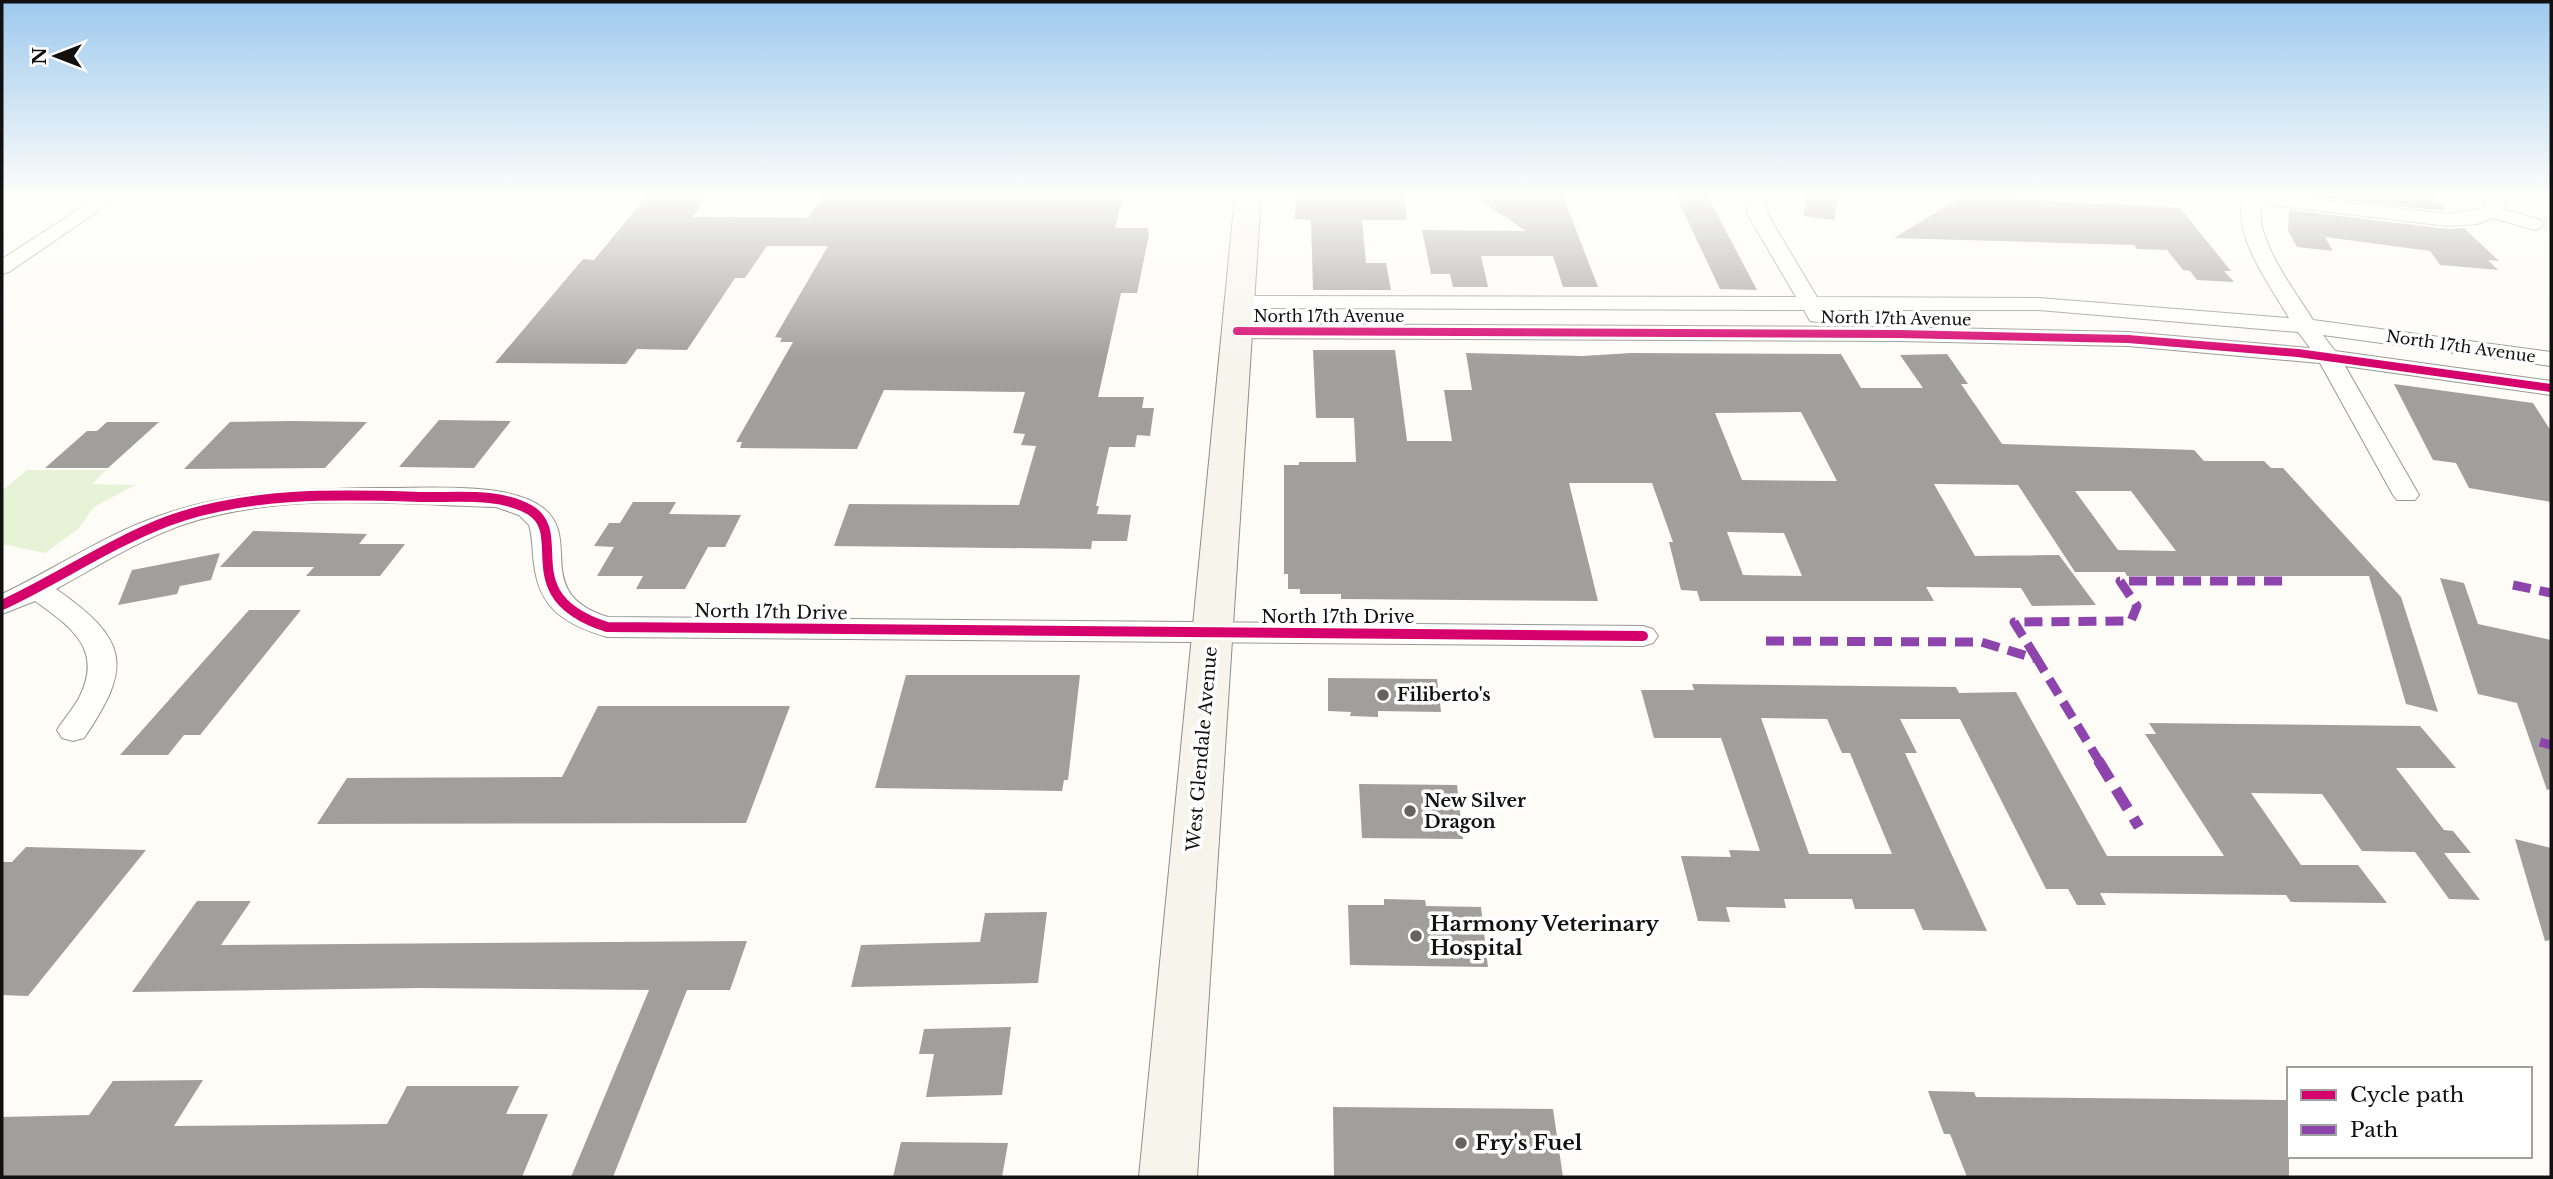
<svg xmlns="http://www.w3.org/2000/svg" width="2553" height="1179" viewBox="0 0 2553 1179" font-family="'Libre Baskerville',serif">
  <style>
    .green { fill: #e7f3d7 }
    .building { fill: #a19f9c; fill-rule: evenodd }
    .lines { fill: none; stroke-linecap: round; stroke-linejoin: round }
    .minor-casing { stroke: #979795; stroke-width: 2 }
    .secondary-casing { stroke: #8e8d8b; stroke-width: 2 }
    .minor { fill: #fffffe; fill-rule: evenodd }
    .secondary { fill: #f6f4eb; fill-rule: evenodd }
    .quiet-far1 { stroke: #8e44ad; stroke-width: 9; stroke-dasharray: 18 9; stroke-linecap: butt }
    .quiet { stroke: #8e44ad; stroke-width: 11; stroke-dasharray: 23 11; stroke-linecap: butt }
    .cycleway-far1-casing { stroke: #fff; stroke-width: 11 }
    .cycleway-casing { stroke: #fff; stroke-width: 15 }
    .cycleway-far1 { stroke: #d6006c; stroke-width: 8 }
    .cycleway { stroke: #d6006c; stroke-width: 10 }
    .poi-dot { fill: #646362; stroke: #fff; stroke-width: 2.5 }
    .labels { text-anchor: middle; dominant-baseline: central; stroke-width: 7; stroke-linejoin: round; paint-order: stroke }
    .far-street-label { font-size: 16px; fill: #111; stroke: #fff }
    .street-label { font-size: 18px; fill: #111; stroke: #fff }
    .poi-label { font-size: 18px; font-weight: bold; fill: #111; stroke: #fff; text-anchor: start }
    .near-poi-label { font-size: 21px; font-weight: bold; fill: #111; stroke: #fff; text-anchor: start }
  </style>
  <rect width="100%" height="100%" fill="#fdfcf7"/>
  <path class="green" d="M27 470H106L92 484 135 485 94 507 78 529 45 553 2 544V491Z"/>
  <path class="building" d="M647 196H708L692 217 808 218 823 196H1123L1115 228H1148L1149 235 1137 293H1121L1098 397H1144L1142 408H1154L1150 436 1137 435 1135 447H1109L1096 506H1099L1097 514 1131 515 1127 541H1092L1091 549 834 546 849 504 1019 505 1036 446 1021 445 1025 434 1013 433 1025 392 884 390 857 449 740 448 742 442H736L793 342H780L782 338 775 337 828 246H767L745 278H735L687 350 637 349 626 364 495 363 583 259 594 260Z
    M1296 196H1404L1407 220H1362L1366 263H1386L1391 290H1313L1311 220 1295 219Z
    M1474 196H1563L1598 287H1563L1553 256H1481L1488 287H1453L1450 274H1431L1422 230 1526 231Z
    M1676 196 1708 197 1757 290 1720 289Z
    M1807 196H1839L1834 220 1803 216Z
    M1963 196 2180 208 2231 271H2224L2234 282 2197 280 2190 271 2183 270 2167 250 2137 249 2134 245 1894 238Z
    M2306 196H2431L2447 211Z
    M2289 210 2448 229 2464 228 2499 261 2488 260 2498 270 2440 265 2430 251 2325 237 2333 251 2297 247 2288 231Z
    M1313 350H1395L1407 441H1452L1444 390H1472L1466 353 1582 356 1631 353 1841 354 1861 388H1923L1900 355 1947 354 1968 384H1961L2002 444 2194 450 2204 461H2264L2271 468H2283L2401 597 2438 712 2406 704 2369 576H2127L2125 572H2075L2018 485 1934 484 1975 556 2059 555 2096 605 2032 606 2021 588 1926 587 1934 601H1700L1697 591 1681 590 1669 542H1673L1652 483H1569L1598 601 1341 599V594H1300V589H1288V574H1284V465H1299V462H1356L1354 418H1316ZM1801 412 1837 481 1742 480 1715 413ZM2075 491H2131L2176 551 2118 550ZM1727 532 1784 533 1802 576 1743 575Z
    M2394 384 2533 403 2551 431V502L2469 488 2456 463 2433 460Z
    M439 420 511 421 474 468 399 467Z
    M292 421 367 422 325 468 184 469 230 422Z
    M107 422H159L108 468H45L87 431H97Z
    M633 502H676L669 514 741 515 725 547H708L685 589H636L643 576H597L614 547 594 546 609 523H620Z
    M253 531 367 534 359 544H405L380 576H306L314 567H220Z
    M220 553 211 580 180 586 177 594 118 605 132 570Z
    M2440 578 2464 583 2478 624 2551 640V789L2547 790 2517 703 2478 694Z
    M249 610H301L200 735H184L168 755H120Z
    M906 675H1080L1068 780H1064L1062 791 875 788Z
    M1328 678 1437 679 1441 712 1378 711V717L1350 716 1351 712 1328 711Z
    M1692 684 1956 687 1959 693 2016 692 2107 856H2224L2145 734H2156L2149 723 2420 726 2456 768H2396L2444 830 2453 831 2471 853H2444L2480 900 2449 899 2415 852 2362 851 2322 794 2251 793 2301 865H2358L2387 903 2291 902 2286 895 2100 893 2106 905H2077L2068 889H2046L1960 719H1900L1917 753H1905L1987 931 1923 930 1914 909H1855L1852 899H1784L1786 908 1726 907 1730 922 1698 921 1681 856 1731 857 1729 850 1760 851 1721 738H1654L1641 690H1694ZM1761 718 1827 719 1842 753H1850L1892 854H1809Z
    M598 706H790L746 823 317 824 347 778 562 777Z
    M1359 784 1457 785 1463 839 1362 838Z
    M2515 839 2551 848V940L2545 941Z
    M26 847 146 850 28 996 2 995V862H12Z
    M1384 899 1425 900 1426 906 1481 907 1488 967 1350 965 1348 905H1384Z
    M197 901H251L221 945 747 941 730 990H687L613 1177H571L649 990 421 988 132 992Z
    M1047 912 1038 983 851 987 861 945 980 942 985 913Z
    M1011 1027 1002 1095 926 1097 934 1054H919L924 1029Z
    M203 1080 174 1126 387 1124 407 1086H519L506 1114H548L522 1177H2V1117L89 1115 113 1081Z
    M1928 1091 1974 1092 1976 1097 2289 1100V1177H1967L1950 1134H1944Z
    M1333 1107 1553 1109 1563 1177H1334Z
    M901 1142 1008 1143 1002 1177H893Z"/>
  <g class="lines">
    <defs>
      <path id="minor" d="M99 196H120L9 272 2 274V259Z
        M1746 196H1764L1768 215 1817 297 2039 298 2289 318C2273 290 2232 235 2243 202L2231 200 2229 196H2285L2448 214 2484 208 2487 196H2505L2507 199 2503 209 2541 220 2544 224 2541 228 2534 230 2493 218 2477 224 2448 226 2262 204C2251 234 2297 294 2313 320L2551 352V366L2323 335 2335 351 2551 381V395L2345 366 2419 495 2415 500H2397L2393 495 2320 363 2128 346 1900 341 1237 338 1226 331 1237 324 1900 327 2128 332 2310 348 2298 332 2039 310H1825L1829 316 1818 322 1810 321 1804 310 1239 308 1228 302 1239 296 1796 297 1748 215Z
        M375 488C419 489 508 480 543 508 583 539 531 593 608 617L1643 626 1653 629 1658 636 1653 643 1643 646 607 637C566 625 539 609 534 564 532 551 533 538 529 525L519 515 496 507C393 504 279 491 179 526 136 542 96 567 56 589 129 640 133 666 84 738L73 741 62 738 57 730C64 719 73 709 79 698 104 649 71 627 35 601L2 614V594C55 569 104 535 159 516 229 491 302 489 375 488Z"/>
      <path id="secondary" d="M1235 196H1261L1197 1177H1139Z"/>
    </defs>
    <use href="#minor" class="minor-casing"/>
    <use href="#secondary" class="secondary-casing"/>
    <use href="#minor" class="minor"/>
    <use href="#secondary" class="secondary"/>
    <path class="quiet-far1" d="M2513 585 2551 593
      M1766 641 1981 642 2037 659 2099 761
      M2037 659 2014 622 2131 621 2137 606 2120 581H2287
      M2540 742 2551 745"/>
    <path class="quiet" d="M2098 760 2139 827"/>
    <defs>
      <path id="cycleway-far1" d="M1237 331 1900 334 2128 339 2298 353 2551 388"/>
      <path id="cycleway" d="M2 605C58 579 110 543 168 521 247 492 337 494 420 497 455 498 499 492 530 510 571 535 511 596 607 627L1643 636"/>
    </defs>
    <use href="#cycleway-far1" class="cycleway-far1-casing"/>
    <use href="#cycleway" class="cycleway-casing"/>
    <use href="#cycleway-far1" class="cycleway-far1"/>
    <use href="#cycleway" class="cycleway"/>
  </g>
  <linearGradient id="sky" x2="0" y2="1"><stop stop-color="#9dc9ee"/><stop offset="0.54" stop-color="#fefefb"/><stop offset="1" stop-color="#fefefb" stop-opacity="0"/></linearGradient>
  <rect width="2553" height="361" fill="url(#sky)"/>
  <g class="poi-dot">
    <circle cx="1383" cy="695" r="7"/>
    <circle cx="1410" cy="811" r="7"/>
    <circle cx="1416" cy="936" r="7"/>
    <circle cx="1461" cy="1143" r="7"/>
  </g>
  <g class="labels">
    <g class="far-street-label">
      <text x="1329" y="316">North 17th Avenue</text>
      <text transform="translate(1896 318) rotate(1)">North 17th Avenue</text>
      <text transform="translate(2461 346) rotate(8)">North 17th Avenue</text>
    </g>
    <g class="street-label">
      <text transform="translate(771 612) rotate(1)">North 17th Drive</text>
      <text x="1338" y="617">North 17th Drive</text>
      <text transform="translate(1202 749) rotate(-85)">West Glendale Avenue</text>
    </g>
    <g class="poi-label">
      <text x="1397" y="695">Filiberto's</text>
      <text x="1424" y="801">New Silver<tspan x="1424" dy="21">Dragon</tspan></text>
    </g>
    <g class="near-poi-label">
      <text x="1430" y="924">Harmony Veterinary<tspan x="1430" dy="24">Hospital</tspan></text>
      <text x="1475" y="1143">Fry's Fuel</text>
    </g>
  </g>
  <rect width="2553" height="1179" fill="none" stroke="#111111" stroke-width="7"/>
  <rect x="2287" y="1067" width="245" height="91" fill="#ffffff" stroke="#a0a0a0" stroke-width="2"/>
  <rect x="2301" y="1090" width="35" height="10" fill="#d6006c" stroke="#a0a0a0" stroke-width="2"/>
  <text x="2350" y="1102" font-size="21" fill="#111111">Cycle path</text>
  <rect x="2301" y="1125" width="35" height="10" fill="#8e44ad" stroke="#a0a0a0" stroke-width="2"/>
  <text x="2350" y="1137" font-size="21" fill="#111111">Path</text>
  <g transform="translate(56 56) rotate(270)" stroke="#ffffff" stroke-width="5" paint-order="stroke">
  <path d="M0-5L12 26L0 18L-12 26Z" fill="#111111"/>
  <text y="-10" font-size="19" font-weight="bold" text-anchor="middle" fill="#111111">N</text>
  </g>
</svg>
